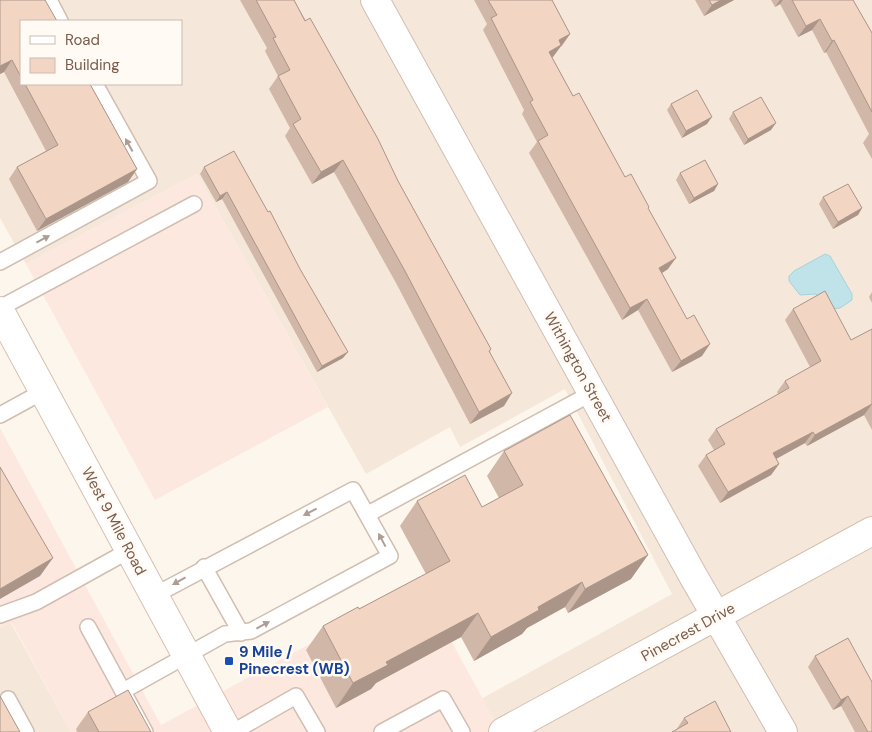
<svg xmlns="http://www.w3.org/2000/svg" width="872" height="732" viewBox="0 0 872 732" font-family="'DM Sans',sans-serif">
  <style>
    .residential { fill: #f5e8da; fill-rule: evenodd }
    .commercial { fill: #fde8e0 }
    .water { fill: #bfe3e8; stroke: #a5d3da }
    .lines { fill: none; stroke-linecap: round; stroke-linejoin: round }
    .lane-casing { stroke: #d1beb0; stroke-width: 18 }
    .street-casing { stroke: #d1beb0; stroke-width: 30 }
    .secondary-casing { stroke: #d6c0b0; stroke-width: 30 }
    .lane { stroke: #fff; stroke-width: 15 }
    .street { stroke: #fff; stroke-width: 28 }
    .secondary { stroke: #fff; stroke-width: 28 }
    .wall { fill: #d1b7a8 }
    .shaded-wall { fill: #aa9588 }
    .building { fill: #f3d5c3; stroke: #aa9588 }
    .oneway { fill: #af9d94 }
    .transit-dot { fill: #1a4fb4; stroke: #fffaf3; stroke-width: 2 }
    .labels { text-anchor: middle; dominant-baseline: central; stroke-width: 5; stroke-linejoin: round; paint-order: stroke }
    .street-label { font-size: 15px; fill: #7a5c4d; stroke: #fffaf3 }
    .transit-label { font-size: 15px; font-weight: bold; fill: #164399; stroke: #fffaf3; text-anchor: start }
  </style>
  <rect width="100%" height="100%" fill="#fdf6ec"/>
  <path class="residential" d="M0 0H872V732H501L481 699 672 594 565 389 460 447 450 427 366 474 197 174 26 264 0 218ZM21 21H181V84H21Z
    M11 623 71 732H0V627Z"/>
  <path class="commercial" d="M197 174 328 407 155 500 26 264Z
    M0 428 161 725 420 584 501 732H71L12 623 0 627Z"/>
  <path class="water" d="M825 254 830 256 852 294V300L840 308 831 309 816 294 800 295 789 281V276L794 271Z"/>
  <g class="lines">
    <defs>
      <path id="lane" d="M49 0 60 21
        M0 262 149 181 95 84
        M0 308 194 204
        M0 415 44 391
        M368 514 592 393
        M204 567 241 633
        M0 615 36 602 130 550
        M88 627 145 732
        M123 691 225 634 251 631 390 556 353 490 155 595
        M8 699 26 732
        M233 732 296 696 317 732
        M382 732 443 699 462 732"/>
      <path id="street" d="M375 0 692 574 783 732"/>
      <path id="secondary" d="M0 311 228 732
        M503 732 872 531"/>
    </defs>
    <use href="#lane" class="lane-casing"/>
    <use href="#street" class="street-casing"/>
    <use href="#secondary" class="secondary-casing"/>
    <use href="#lane" class="lane"/>
    <use href="#street" class="street"/>
    <use href="#secondary" class="secondary"/>
  </g>
  <path class="wall" d="M0 0 21 21V84H90L137 169 128 182 37 231 9 179 17 167 46 151 4 72 0 74Z
    M240 0H294L398 181 491 349 490 352 504 406 470 424 396 283 334 172 312 184 285 136 290 128 269 89 278 76 265 51 267 48Z
    M474 0H552L570 34 562 46 560 47 552 57 573 96 625 177 648 209 668 269 662 273 702 356 672 372 638 310 622 320 529 153 537 142 522 114 524 110 483 30 487 24Z
    M695 0H734L704 16Z
    M771 0H853L872 33V159L863 143 869 134 826 52 824 53 812 30 798 37 780 4 775 7Z
    M671 104 707 124 682 138 667 110Z
    M733 112 771 130 744 145 729 119Z
    M234 151 343 358 317 372 222 199 216 202 200 174 204 167Z
    M680 173 718 184 714 191 689 204 676 180Z
    M823 197 862 208 858 215 833 229 819 204Z
    M872 292V303L869 297Z
    M793 309 851 340 872 329V430L864 415 807 446 805 443 776 459 779 464 771 475 720 503 698 466 706 455 714 450 708 440 716 429 778 394 777 392 785 381 810 367 785 320Z
    M504 451 631 579 568 613 565 607 527 628 522 634 474 661 461 637 376 683 371 689 336 708 306 650 323 626 359 609 426 574 400 526 417 501 482 507 499 498 487 476Z
    M848 638 872 732H855L841 706 833 710 808 667 815 656Z
    M88 712 151 732H77L76 729Z
    M684 718 731 732 676 730Z"/>
  <path class="shaded-wall" d="M721 0H734L704 16 712 5Z
    M780 0H783L780 4 775 7Z
    M820 19 812 30 798 37 806 26Z
    M570 34 553 57 541 63 549 52 559 40Z
    M834 40 826 52 824 53 832 41Z
    M12 60 4 72 0 74V66Z
    M712 117 707 124 682 138 686 131Z
    M776 123 771 130 744 145 748 139Z
    M343 160 334 172 312 184 321 172Z
    M137 169 128 182 37 231 46 219Z
    M718 184 714 191 689 204 694 198Z
    M227 192 222 199 216 202 220 196Z
    M862 208 858 215 833 229 838 222Z
    M676 258 668 269 651 280 659 268Z
    M647 299 638 310 622 320 630 308Z
    M710 344 702 356 672 372 681 361Z
    M348 352 343 358 317 372 322 366Z
    M512 393 504 406 470 424 479 412Z
    M872 404 864 415 807 446 815 435Z
    M813 432 805 443 765 465 773 453Z
    M779 464 771 475 720 503 728 492Z
    M648 555 631 579 568 613 585 589Z
    M53 558 40 576 0 599V589Z
    M582 582 565 607 527 628 522 634 474 661 491 637 538 607Z
    M478 613 461 637 376 683 371 689 336 708 353 683 386 662Z
    M848 696 841 706 833 710 841 700Z"/>
  <path class="building" d="M0 0H45L57 21H21V77L12 60 0 66Z
    M256 0H294L305 21 310 18 378 139 398 181 491 349 489 351 512 393 479 412 405 271 343 160 321 172 293 124 301 119 278 76 290 70 273 38 276 37Z
    M488 0H552L570 34 559 40 561 45 549 52 573 96 579 93 625 177 631 174 649 207 648 208 676 258 659 268 687 319 694 315 710 344 681 361 647 299 630 308 538 141 548 135 530 102 533 100 491 18 497 15Z
    M709 0H721L712 5Z
    M792 0H853L872 33V112L834 40 832 41 820 19 806 26Z
    M25 84H90L137 169 46 219 17 167 58 145Z
    M697 90 712 117 686 131 671 104Z
    M761 97 776 123 748 139 733 112Z
    M234 151 268 212 270 211 300 269 348 352 322 366 227 192 220 196 204 167Z
    M705 160 718 184 694 198 680 173Z
    M848 184 862 208 838 222 823 197Z
    M825 291 851 340 872 329V404L815 435 813 432 773 453 779 464 728 492 706 455 725 444 716 429 789 388 785 381 821 361 793 309Z
    M570 415 648 555 585 589 582 582 538 607 539 610 491 637 478 613 386 662 388 665 353 683 323 626 358 607 359 609 450 561 417 501 465 475 482 507 523 485 504 451Z
    M0 467 53 558 0 589Z
    M848 638 872 682V732H868L848 696 841 700 815 656Z
    M128 690 151 732H99L88 712Z
    M0 696 20 732H0Z
    M715 701 731 732H672L688 723 684 718Z"/>
  <defs><path id="oneway-solid" d="M-6-.8H1V-3.2L6.5 0L1 3.2V.8H-6Z" transform="scale(1.25)"/></defs>
  <g class="oneway">
    <use href="#oneway-solid" transform="translate(129 145) rotate(-119)"/>
    <use href="#oneway-solid" transform="translate(43 239) rotate(-28)"/>
    <use href="#oneway-solid" transform="translate(310 512) rotate(153)"/>
    <use href="#oneway-solid" transform="translate(382 540) rotate(-118)"/>
    <use href="#oneway-solid" transform="translate(179 581) rotate(151)"/>
    <use href="#oneway-solid" transform="translate(263 625) rotate(-28)"/>
  </g>
  <rect class="transit-dot" x="224" y="656" width="10" height="10" rx="2.5"/>
  <g class="labels">
    <g class="street-label">
      <text transform="translate(578 367) rotate(61)">Withington Street</text>
      <text transform="translate(114 521) rotate(62)">West 9 Mile Road</text>
      <text transform="translate(688 632) rotate(-29)">Pinecrest Drive</text>
    </g>
    <g class="transit-label">
      <text x="239" y="652">9 Mile /<tspan x="239" dy="17">Pinecrest (WB)</tspan></text>
    </g>
  </g>
  <rect x="20" y="20" width="162" height="65" fill="#fffaf3" stroke="#cabbb1"/>
  <rect x="30" y="36" width="25" height="8" fill="#ffffff" stroke="#cabbb1"/>
  <text x="65" y="45" font-size="15" fill="#7a5c4d">Road</text>
  <rect x="30" y="58" width="25" height="15" fill="#f3d5c3" stroke="#cabbb1"/>
  <text x="65" y="70" font-size="15" fill="#7a5c4d">Building</text>
</svg>
